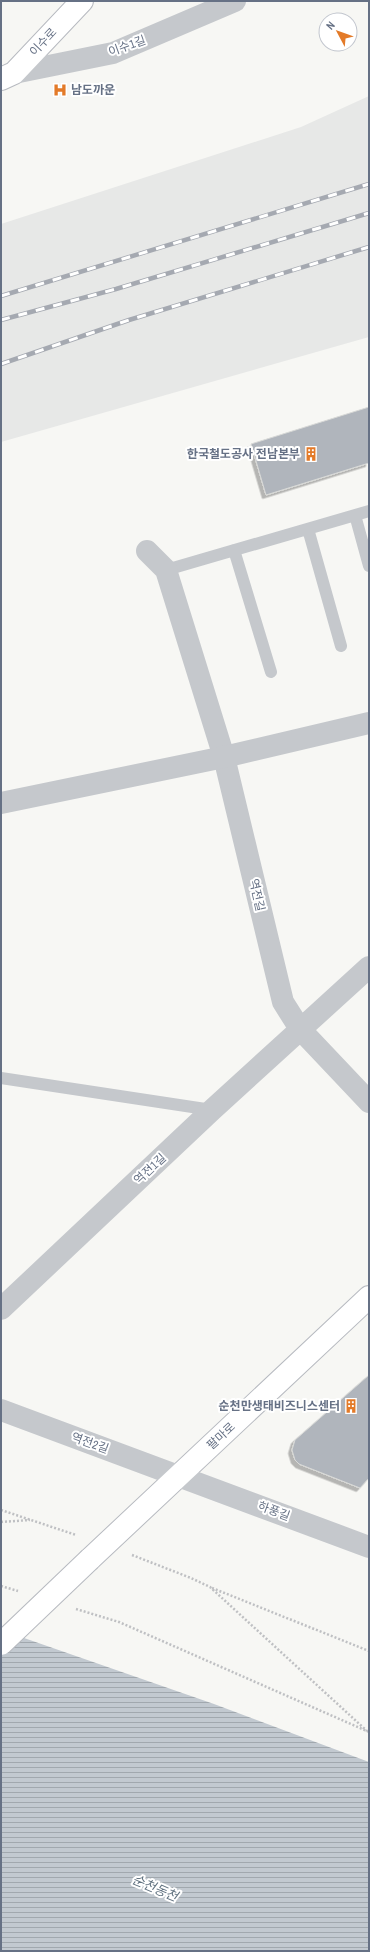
<svg xmlns="http://www.w3.org/2000/svg" width="370" height="1952" viewBox="0 0 370 1952" font-family="'Archivo Narrow','Noto Sans KR',sans-serif">
  <style>
    .built { fill: #e7e8e7 }
    .water { fill: url(#water-rules) }
    .building { fill: #b0b5bc; stroke: #d8d9d7; filter: url(#shadow) }
    .lines { fill: none; stroke-linecap: round; stroke-linejoin: round }
    .secondary-casing { stroke: #b7bac0; stroke-width: 24 }
    .path { stroke: #bfc0c3; stroke-width: 2.5; stroke-dasharray: 2 2; stroke-linecap: butt }
    .service { stroke: #c5c8cc; stroke-width: 12 }
    .minor { stroke: #c5c8cc; stroke-width: 22 }
    .tertiary { stroke: #c5c8cc; stroke-width: 22 }
    .secondary { stroke: #fff; stroke-width: 22 }
    .rail-casing { stroke: #a5a9b1; stroke-width: 4.5 }
    .rail { stroke: #fff; stroke-width: 3; stroke-dasharray: 9; stroke-linecap: butt }
    .secondary-bridge-casing { stroke: #b7bac0; stroke-width: 24; stroke-linecap: butt }
    .secondary-bridge { stroke: #fff; stroke-width: 22 }
    .labels { text-anchor: middle; dominant-baseline: central; stroke-width: 4; stroke-linejoin: round; paint-order: stroke }
    .street-label { font-size: 12px; fill: #667185; stroke: #fff }
    .poi-label { font-size: 12px; font-weight: bold; fill: #667185; stroke: #fff; text-anchor: end }
    .water-label { font-size: 13px; font-style: italic; fill: #627381; stroke: #fff }
  </style>
  <defs>
    <pattern id="water-rules" width="6" height="5" patternUnits="userSpaceOnUse"><rect width="6" height="5" fill="#c2c9d0"/><path d="M0 2.5h6" fill="none" stroke="#a1a8ae"/></pattern>
    <filter id="shadow"><feDropShadow dx="-3.5" dy="3.5" stdDeviation="0" flood-color="#0004"/></filter>
  </defs>
  <rect width="100%" height="100%" fill="#f7f7f4"/>
  <path class="built" d="M369 96V337L1 442V224L301 127Z"/>
  <path class="water" d="M1 1630 214 1704 369 1762V1951H1Z"/>
  <path class="building" d="M369 407V463L266 495 251 444Z
    M369 1375V1478L360 1488 299 1464 295 1460 292 1450 295 1440Z"/>
  <g class="lines">
    <defs>
      <path id="secondary" d="M1 79 14 73 82 1
        M90 1559 369 1297"/>
    </defs>
    <use href="#secondary" class="secondary-casing"/>
    <path class="path" d="M1 1510 76 1535
      M1 1522 30 1520
      M132 1555 191 1578 210 1587 367 1731
      M1 1586 18 1591
      M212 1588 369 1651
      M76 1609 119 1622 369 1732"/>
    <path class="service" d="M355 515 369 566
      M308 529 341 646
      M234 550 271 672
      M166 570 369 511
      M1 1078 212 1110"/>
    <path class="minor" d="M14 73 113 53 235 1
      M147 551 166 570 224 757 283 1002 300 1029 369 1102
      M1 1309 212 1110 369 967
      M1 1410 369 1547"/>
    <path class="tertiary" d="M1 803 224 757 369 723"/>
    <use href="#secondary" class="secondary"/>
    <defs>
      <path id="rail" d="M1 296 369 184
        M1 320 116 289 369 213
        M1 364 129 320 369 247"/>
    </defs>
    <use href="#rail" class="rail-casing"/>
    <use href="#rail" class="rail"/>
    <defs>
      <path id="secondary-bridge" d="M1 1644 90 1559"/>
    </defs>
    <use href="#secondary-bridge" class="secondary-bridge-casing"/>
    <use href="#secondary-bridge" class="secondary-bridge"/>
  </g>
  <defs>
    <symbol id="hospital-bare" viewBox="-9 -9 18 18"><path d="M-5-5h3v3.5h4V-5h3V5h-3V1.5h-4V5h-3Z" fill="#e37a28" stroke="#fff" stroke-width="2.5" paint-order="stroke"/></symbol>
    <symbol id="building-bare" viewBox="-9 -9 18 18"><path d="M-4-6H4V6H1V3H-1V6H-4ZM-2.5-4.3h1.7v1.8h-1.7ZM.8-4.3h1.7v1.8H.8ZM-2.5-1h1.7V.8h-1.7ZM.8-1h1.7V.8H.8Z" fill="#e37a28" stroke="#fff" stroke-width="2.5" paint-order="stroke"/></symbol>
  </defs>
  <g fill-rule="evenodd">
    <use href="#hospital-bare" x="50" y="80" width="20" height="20"/>
    <use href="#building-bare" x="301" y="444" width="20" height="20"/>
    <use href="#building-bare" x="341" y="1396" width="20" height="20"/>
  </g>
  <g class="labels">
    <g class="street-label">
      <text transform="translate(43 42) rotate(-47)">이수로</text>
      <text transform="translate(127 46) rotate(-20)">이수1길</text>
      <text transform="translate(257 895) rotate(77)">역전길</text>
      <text transform="translate(150 1169) rotate(-43)">역전1길</text>
      <text transform="translate(221 1436) rotate(-43)">팔마로</text>
      <text transform="translate(90 1443) rotate(20)">역전2길</text>
      <text transform="translate(274 1511) rotate(20)">하풍길</text>
    </g>
    <g class="poi-label">
      <text x="71" y="90" text-anchor="start">남도까운</text>
      <text x="300" y="454">한국철도공사 전남본부</text>
      <text x="340" y="1406">순천만생태비즈니스센터</text>
    </g>
    <g class="water-label">
      <text transform="translate(155 1888) rotate(23)">순천동천</text>
    </g>
  </g>
  <rect width="370" height="1952" fill="none" stroke="#667185" stroke-width="4"/>
  <g transform="translate(338 32) rotate(311)"><circle r="19" fill="#ffffff" stroke="#c2c6ce"/>
  <path d="M0-3L7 15L0 10L-7 15Z" fill="#e37a28"/>
  <text y="-6" font-size="11" font-weight="bold" text-anchor="middle" fill="#667185">N</text>
  </g>
</svg>
